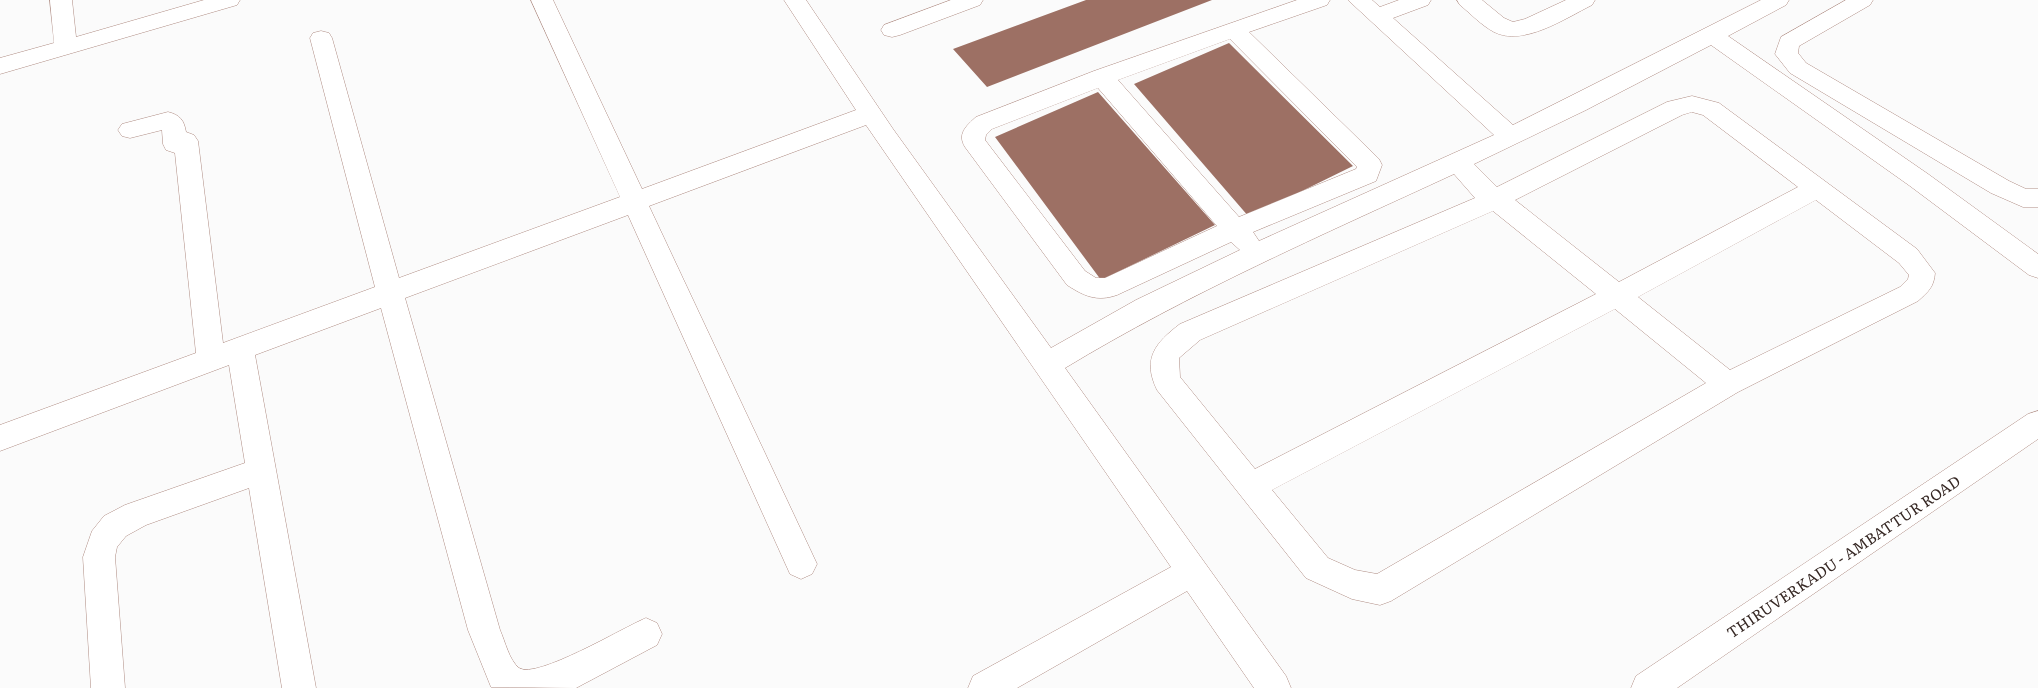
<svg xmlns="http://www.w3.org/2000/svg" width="2038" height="688" viewBox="0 0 2038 688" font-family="Literata,serif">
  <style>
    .building { fill: #9d7064 }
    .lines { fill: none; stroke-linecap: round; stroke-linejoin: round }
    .minor-casing { stroke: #af8c83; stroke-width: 1 }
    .secondary-casing { stroke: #af8c83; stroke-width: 1 }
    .minor { fill: #fff; fill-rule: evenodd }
    .secondary { fill: #fff; fill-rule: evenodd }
    .labels { text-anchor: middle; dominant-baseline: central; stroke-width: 4; stroke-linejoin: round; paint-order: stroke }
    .street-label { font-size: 15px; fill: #362824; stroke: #fff }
  </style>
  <rect width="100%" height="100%" fill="#fbfbfb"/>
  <path class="building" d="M1086 0H1212L987 87 953 49Z
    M1229 43 1353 166 1249 217 1134 84Z
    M1098 92 1215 225 1101 280 995 137Z"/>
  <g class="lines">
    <defs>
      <path id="minor" d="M50 0H72L76 37 204 0H240L237 5 0 74V58L54 43Z
        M531 0H553L642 189 856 110 784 0H806L893 129 1051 348 1136 300 1240 250 1231 242 1117 295C1097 302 1084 296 1067 285L965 147C957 134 966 126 976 117L1094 71 1297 0H1330L1327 5 1249 32 1379 159 1382 165 1376 181 1253 232 1259 241 1494 135 1348 0H1372L1380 7 1399 0H1431L1428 5 1393 18 1513 125 1761 0H1789L1786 5 1728 36 1928 174 2038 254V278L2029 275 1910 186 1711 45 1586 110 1474 164 1497 187 1667 102 1692 96 1719 103 1917 249 1935 273C1934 287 1928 292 1918 301L1738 392 1391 601 1380 605 1352 599 1306 578 1157 390C1142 359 1155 343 1180 324L1475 198 1454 174C1322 235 1189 293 1065 368L1286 676 1291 688H1254L1187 591 1017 688H968L973 676 1171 567 866 125 649 206 817 564 812 574 801 579 790 574 628 215 405 298 500 630C505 641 509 660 519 668 536 680 624 627 646 618L657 623 662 634 657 645 576 688 491 687 468 630 381 308 255 355 316 688H282L249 488 146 525 126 536 117 547 115 557 125 688H91L83 557 92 531 104 516 125 505 245 463 229 365 0 451V425L196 353 175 153 166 150 163 144 162 130 130 138 122 136 118 130 122 124 168 112C180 115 184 120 186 132L194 135 198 141 223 343 375 287 310 38 313 33 321 31 329 33 332 38 399 278 620 197ZM1230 39 1357 167 1356 169 1239 217 1118 80ZM1098 88 1217 226 1105 278H1096L1085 271 985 140 986 135 992 129ZM1692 112 1703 115 1798 187 1619 282 1515 200 1682 115ZM1816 200 1899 263 1909 275 1908 279 1900 287 1730 370 1638 297ZM1493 211 1596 294 1255 469 1180 377 1179 358 1200 340ZM1615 309 1706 383 1377 574 1355 570 1328 558 1272 490Z
        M951 0H983L980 5 900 35 892 37 884 35 881 30 884 25Z
        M1457 0H1482L1504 18 1513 22 1525 19 1566 0H1595L1592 5C1566 18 1523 47 1494 32 1481 25 1471 14 1460 5Z
        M1846 0H1873L1870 5 1799 46 1798 53 1806 63 2009 181 2026 189H2038V207H2023L1991 193 1790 73 1775 54 1781 37Z"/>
      <path id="secondary" d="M2038 411V439L1677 688H1631L1636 676 2028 414Z"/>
    </defs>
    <use href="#minor" class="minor-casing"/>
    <use href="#secondary" class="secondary-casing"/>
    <use href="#minor" class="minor"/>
    <use href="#secondary" class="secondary"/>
  </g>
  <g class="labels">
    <g class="street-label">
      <text transform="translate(1843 556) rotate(-34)">THIRUVERKADU - AMBATTUR ROAD</text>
    </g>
  </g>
</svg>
